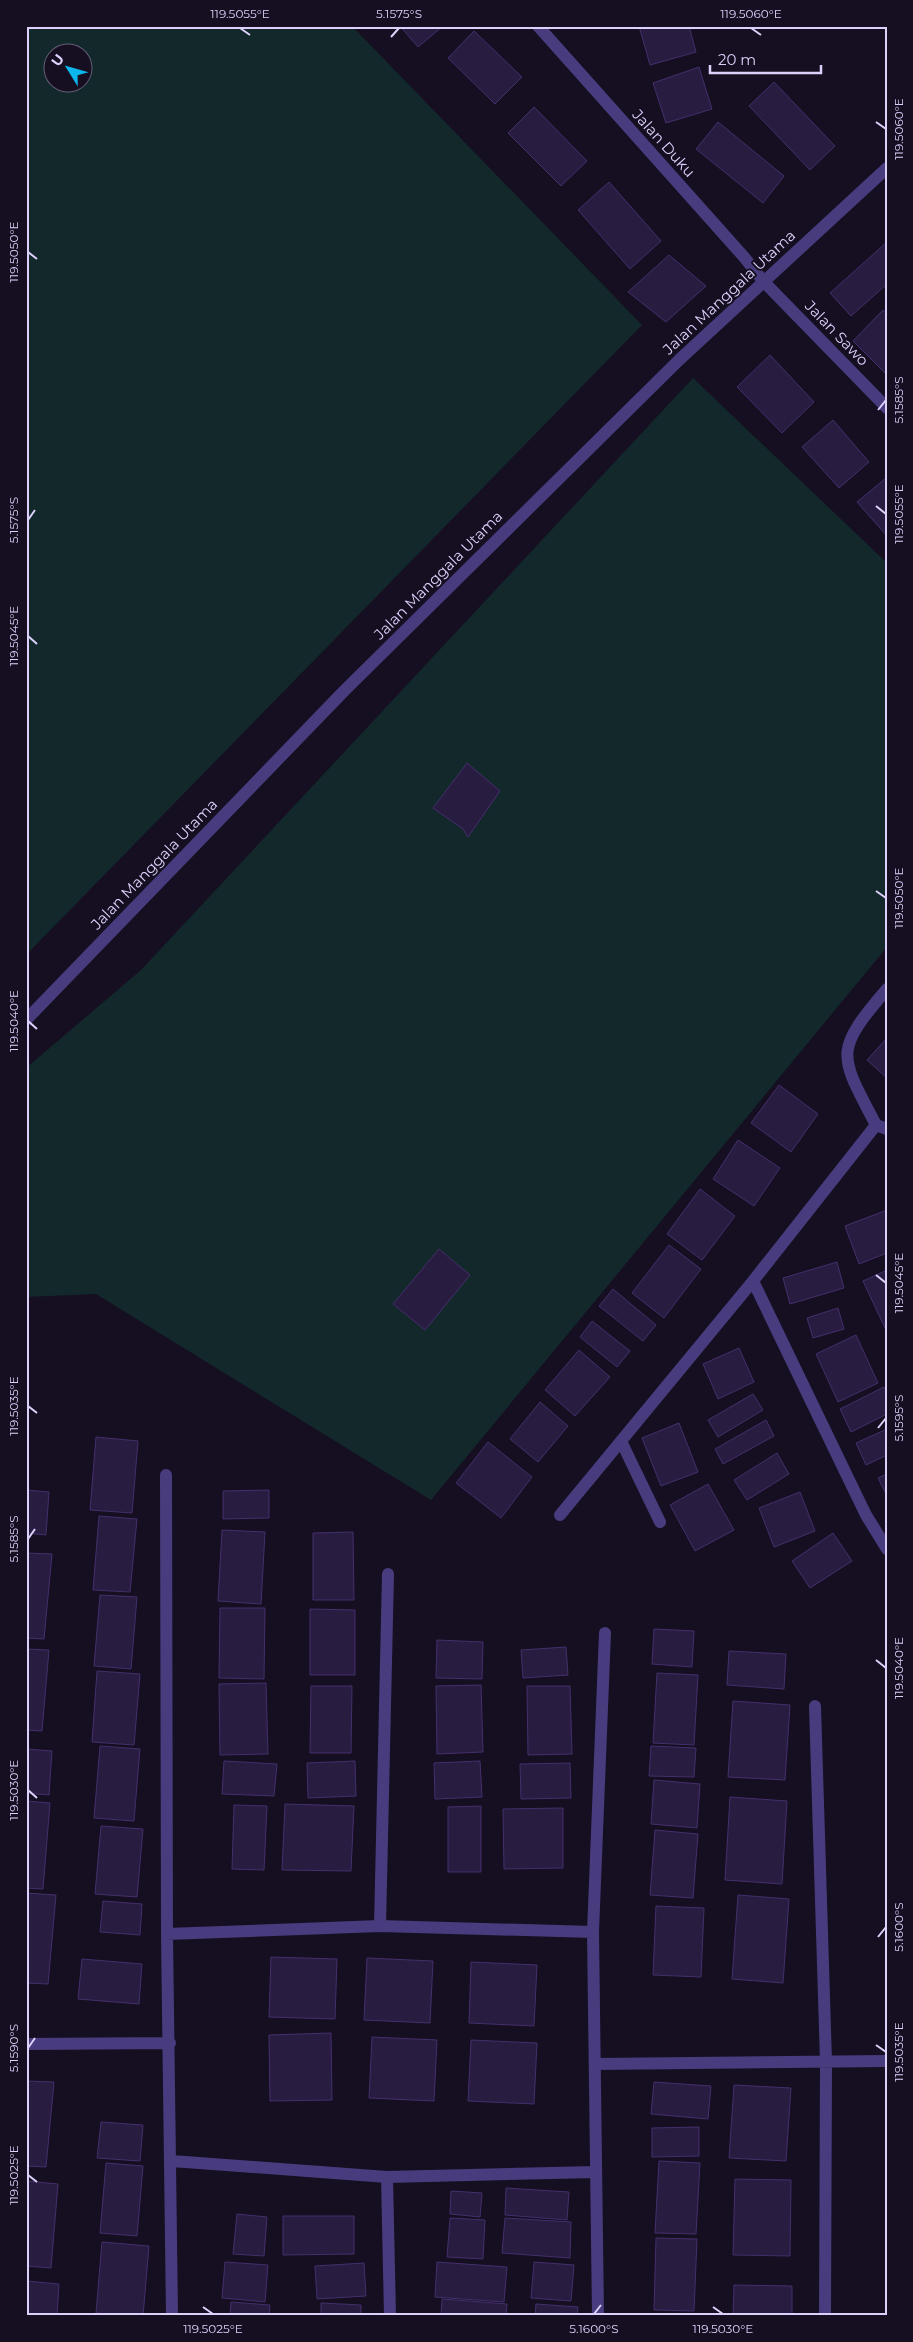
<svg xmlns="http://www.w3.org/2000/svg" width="913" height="2342" viewBox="0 0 913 2342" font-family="Montserrat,sans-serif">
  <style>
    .green { fill: #12282b; fill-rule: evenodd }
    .building { fill: #291c41; stroke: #442f6c }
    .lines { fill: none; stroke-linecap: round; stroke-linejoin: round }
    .minor { stroke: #483c7e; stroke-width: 12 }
    .ticks { fill: none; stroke: #ddd1fc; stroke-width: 2 }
    .labels { text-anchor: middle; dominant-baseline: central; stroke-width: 4; stroke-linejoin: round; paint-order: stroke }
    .street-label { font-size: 15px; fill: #ddd1fc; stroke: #150f21 }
    .neatline { fill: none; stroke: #ddd1fc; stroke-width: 2 }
    .ticks-label { font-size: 12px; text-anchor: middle; fill: #ddd1fc }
  </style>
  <rect width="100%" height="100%" fill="#150f21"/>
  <path class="green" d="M26 26H352L642 325 26 955ZM52 52H82V82H52Z
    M693 378 887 563V947L431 1500 96 1294 26 1297V1068L141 970Z"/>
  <path class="building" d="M400 26H443L418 47Z
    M639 26H689L696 52 650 65Z
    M474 31 522 77 495 104 448 58Z
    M699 67 712 109 666 123 653 83Z
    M774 82 835 146 810 170 749 106Z
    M534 107 587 161 561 186 508 133Z
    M718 122 784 176 763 203 696 149Z
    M609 182 661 241 630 269 578 210Z
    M887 242V284L851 316 830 293Z
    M669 255 706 286 666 322 628 292Z
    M883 310 887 314V375L853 341Z
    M770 355 814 402 782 433 737 387Z
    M833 420 869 462 839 488 802 447Z
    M886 478 887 479V536L857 502Z
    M467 763 500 791 468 837 463 829 433 808Z
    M887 1038V1078L867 1060Z
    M779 1085 818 1114 791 1152 751 1123Z
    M738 1140 780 1168 754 1206 713 1179Z
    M700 1189 735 1216 702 1260 667 1234Z
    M887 1210V1253L859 1264 845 1226Z
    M669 1245 701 1269 664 1318 632 1293Z
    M439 1249 470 1275 425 1330 393 1304Z
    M837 1262 844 1288 790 1304 783 1278Z
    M887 1270V1328H885L863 1281Z
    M613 1289 656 1325 643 1341 599 1306Z
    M838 1308 844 1329 813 1338 807 1318Z
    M592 1321 630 1351 617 1367 580 1337Z
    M856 1335 878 1383 838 1402 816 1354Z
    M739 1348 754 1382 718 1399 703 1364Z
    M579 1350 610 1377 575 1416 545 1390Z
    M884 1387 887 1393V1414L851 1432 840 1409Z
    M753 1394 763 1410 718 1437 708 1420Z
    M540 1402 568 1426 538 1462 510 1439Z
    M766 1420 774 1436 723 1464 715 1449Z
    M679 1423 698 1472 661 1486 642 1438Z
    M887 1429V1455L866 1465 856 1443Z
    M96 1437 138 1441 132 1513 90 1510Z
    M488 1442 532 1477 501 1518 456 1483Z
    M777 1453 789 1474 747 1500 734 1480Z
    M887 1474V1496L878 1478Z
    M708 1484 734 1530 695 1551 670 1505Z
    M26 1490 49 1492 46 1535 26 1533Z
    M269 1490V1518L223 1519V1491Z
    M800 1492 815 1531 774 1547 759 1508Z
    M99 1516 137 1519 130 1592 93 1590Z
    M222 1530 265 1532 261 1604 218 1601Z
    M353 1532 354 1600H313V1533Z
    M833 1533 852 1561 810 1588 792 1561Z
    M26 1553 52 1554 44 1639 26 1638Z
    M100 1595 137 1597 131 1669 94 1666Z
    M220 1608H265L264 1679 219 1678Z
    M310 1609 355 1610V1675H310Z
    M654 1629 694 1631 692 1667 652 1664Z
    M437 1640 483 1642 482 1679 436 1678Z
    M566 1647 568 1675 523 1678 521 1650Z
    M26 1649 49 1650 42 1731 26 1730Z
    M729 1651 786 1654 784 1689 727 1685Z
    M97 1671 140 1674 134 1745 92 1742Z
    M657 1673 698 1675 694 1745 653 1743Z
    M266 1683 268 1754 220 1755 219 1684Z
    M481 1685 483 1752 437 1754 436 1686Z
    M311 1686H352L351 1753H310Z
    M527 1686H570L572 1754 528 1755Z
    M733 1701 790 1705 785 1780 728 1777Z
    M100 1746 140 1749 134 1821 94 1818Z
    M651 1746 696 1748 694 1777 649 1776Z
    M26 1749 52 1751 49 1795 26 1793Z
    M224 1761 277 1764 274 1796 222 1794Z
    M355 1761 356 1796 308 1798 307 1763Z
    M480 1761 482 1797 435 1799 434 1763Z
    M570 1763 571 1798 521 1799 520 1764Z
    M654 1780 700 1784 697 1828 651 1824Z
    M730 1797 787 1801 782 1884 725 1880Z
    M26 1801 50 1803 43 1889 26 1888Z
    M285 1804 354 1806 351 1871 282 1870Z
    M234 1805 267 1806 264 1870 232 1869Z
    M481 1806V1872H448V1807Z
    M563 1808V1868L504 1869 503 1809Z
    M101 1826 143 1829 137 1897 95 1894Z
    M655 1830 698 1834 693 1898 650 1895Z
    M26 1893 56 1895 48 1984 26 1983Z
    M738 1895 789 1899 783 1983 732 1979Z
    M103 1901 142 1904 140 1935 100 1932Z
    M656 1906 704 1908 701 1977 653 1975Z
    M271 1957 337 1959 335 2019 269 2017Z
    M367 1958 433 1961 430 2023 364 2020Z
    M82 1959 142 1964 139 2004 78 1999Z
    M471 1962 537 1965 534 2026 469 2023Z
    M331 2033 332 2100 270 2101 269 2035Z
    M372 2037 437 2040 434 2101 369 2098Z
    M471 2040 537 2043 534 2104 468 2101Z
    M26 2081 54 2082 46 2167 26 2166Z
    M654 2082 711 2086 708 2119 651 2114Z
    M734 2085 791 2088 786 2161 729 2158Z
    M101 2122 143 2125 140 2161 97 2158Z
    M699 2127V2156L652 2157V2128Z
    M659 2161 700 2163 696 2234 655 2233Z
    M106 2163 143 2166 137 2236 100 2233Z
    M735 2179 791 2180 790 2256 733 2255Z
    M26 2181 58 2184 51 2268 26 2266Z
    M506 2188 569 2192 567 2220 505 2215Z
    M451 2191 482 2193 480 2217 450 2214Z
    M237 2214 267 2217 264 2256 233 2254Z
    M283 2216H354V2254L283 2255Z
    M450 2218 485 2220 483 2259 447 2257Z
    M505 2218 571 2222 570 2258 502 2253Z
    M656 2238 697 2239 694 2311 654 2310Z
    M102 2242 149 2246 143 2316 96 2313Z
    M225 2262 268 2265 265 2302 222 2298Z
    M437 2262 507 2267 504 2302 435 2297Z
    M534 2262 574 2265 571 2301 531 2298Z
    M364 2263 366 2296 317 2299 315 2266Z
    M26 2281 59 2284 57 2316H26Z
    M734 2285 792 2286V2316H733Z
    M442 2299 507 2304 506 2316H441Z
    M231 2302 270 2305 269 2316H230Z
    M321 2303 361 2305V2316H321Z
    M536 2304 578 2307 577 2316H535Z"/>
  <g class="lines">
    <path class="minor" d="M538 26 744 257 764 282 887 408
      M26 1020 344 691 679 360 887 168
      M876 1125C839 1054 833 1052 887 989
      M753 1281 866 1515 887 1549
      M621 1441 660 1522
      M166 1475 167 1934 172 2316
      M560 1515 753 1281 876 1125 887 1129
      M815 1706 826 2062 825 2316
      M380 1926 388 1574
      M167 1934 380 1926 593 1932
      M26 2044 170 2043
      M595 2064 887 2061
      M172 2161 387 2177 595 2172
      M387 2177 390 2316
      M598 2316 593 1932 605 1633"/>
  </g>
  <path class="ticks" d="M240 28 250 35M751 28 761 35M391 37 399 28M876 122 886 129M28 252 37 259M878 410 886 400M876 506 886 514M28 520 35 510M28 636 37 644M876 891 886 898M28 1021 37 1029M876 1275 886 1283M28 1406 37 1413M878 1428 886 1418M28 1539 35 1529M876 1660 886 1668M28 1790 37 1798M878 1937 886 1927M876 2045 886 2052M28 2048 35 2038M28 2175 37 2182M203 2307 213 2314M713 2307 723 2314M594 2314 601 2305"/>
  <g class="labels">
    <g class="street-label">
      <text transform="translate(664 143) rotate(48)">Jalan Duku</text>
      <text transform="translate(729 292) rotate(-43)">Jalan Manggala Utama</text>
      <text transform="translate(837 333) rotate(46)">Jalan Sawo</text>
      <text transform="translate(438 575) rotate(-45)">Jalan Manggala Utama</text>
      <text transform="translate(154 864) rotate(-46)">Jalan Manggala Utama</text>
    </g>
  </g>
  <rect width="913" height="2342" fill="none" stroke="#150f21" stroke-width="55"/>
  <g transform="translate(68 68) rotate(307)"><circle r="24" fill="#150f21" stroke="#655d79"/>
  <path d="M0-4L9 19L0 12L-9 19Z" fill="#0db6ed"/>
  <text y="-8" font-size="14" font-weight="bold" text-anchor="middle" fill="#ddd1fc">U</text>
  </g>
  <path d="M710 65v8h111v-8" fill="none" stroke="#ddd1fc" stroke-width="2.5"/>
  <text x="718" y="65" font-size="15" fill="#ddd1fc" stroke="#150f21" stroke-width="4" paint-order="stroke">20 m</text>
  <rect x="28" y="28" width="858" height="2286" class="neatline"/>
  <g class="ticks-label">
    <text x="240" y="18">119.5055°E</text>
    <text x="399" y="18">5.1575°S</text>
    <text x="751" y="18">119.5060°E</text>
    <text transform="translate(899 129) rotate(-90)" y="4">119.5060°E</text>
    <text transform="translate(14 252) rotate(-90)" y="4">119.5050°E</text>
    <text transform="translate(899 400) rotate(-90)" y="4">5.1585°S</text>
    <text transform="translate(899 514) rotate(-90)" y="4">119.5055°E</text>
    <text transform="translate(14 520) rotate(-90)" y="4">5.1575°S</text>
    <text transform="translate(14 636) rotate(-90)" y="4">119.5045°E</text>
    <text transform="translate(899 898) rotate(-90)" y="4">119.5050°E</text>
    <text transform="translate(14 1021) rotate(-90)" y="4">119.5040°E</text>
    <text transform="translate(899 1283) rotate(-90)" y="4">119.5045°E</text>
    <text transform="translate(14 1406) rotate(-90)" y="4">119.5035°E</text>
    <text transform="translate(899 1418) rotate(-90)" y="4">5.1595°S</text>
    <text transform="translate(14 1539) rotate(-90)" y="4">5.1585°S</text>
    <text transform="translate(899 1668) rotate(-90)" y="4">119.5040°E</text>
    <text transform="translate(14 1790) rotate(-90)" y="4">119.5030°E</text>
    <text transform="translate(899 1927) rotate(-90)" y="4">5.1600°S</text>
    <text transform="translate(14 2048) rotate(-90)" y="4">5.1590°S</text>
    <text transform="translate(899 2052) rotate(-90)" y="4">119.5035°E</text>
    <text transform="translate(14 2175) rotate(-90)" y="4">119.5025°E</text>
    <text x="213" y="2333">119.5025°E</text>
    <text x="594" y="2333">5.1600°S</text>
    <text x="723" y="2333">119.5030°E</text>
  </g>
</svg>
